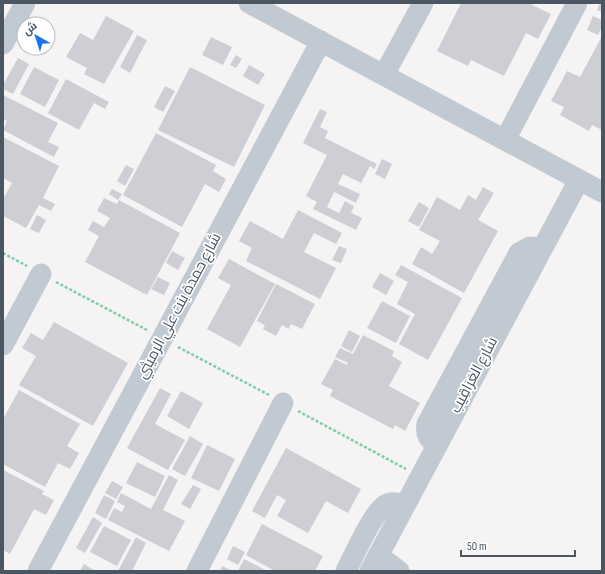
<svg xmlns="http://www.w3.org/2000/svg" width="605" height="574" viewBox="0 0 605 574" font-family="'Sofia Sans Condensed',Cairo,sans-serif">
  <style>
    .building { fill: #cdcfd5 }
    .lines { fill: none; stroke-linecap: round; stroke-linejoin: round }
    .path { stroke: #7ad0a6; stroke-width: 2.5; stroke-dasharray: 3 2; stroke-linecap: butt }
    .minor { stroke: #c1cad2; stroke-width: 21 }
    .labels { text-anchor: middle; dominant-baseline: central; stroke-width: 3.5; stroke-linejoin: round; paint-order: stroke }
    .street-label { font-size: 15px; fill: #4a5661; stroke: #fff }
  </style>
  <rect width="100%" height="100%" fill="#f5f3f3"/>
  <path class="building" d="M461 3H528L551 14 538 39 526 33 504 76 471 60 468 66 437 51Z
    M600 3H602V12L597 10Z
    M106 16 134 31 104 84 84 74 87 68 66 57 80 33 93 40Z
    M593 16 602 20V27L598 35 587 30Z
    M137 35 147 40 130 73 120 67Z
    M602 36V130L592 125 589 131 560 115 564 107 551 101 567 71 580 77Z
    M211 37 232 47 223 65 202 55Z
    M236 55 242 59 236 68 230 65Z
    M18 58 29 64 13 94 3 89V85Z
    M249 65 265 74 258 85 243 76Z
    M34 67 59 80 45 107 20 94Z
    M190 67 265 105 234 167 158 130Z
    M66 79 109 102 105 109 94 103 79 130 48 113Z
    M165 86 175 91 163 112 154 107Z
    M3 95 58 123 48 142 59 147 54 157 3 130 7 121 3 119Z
    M320 109 327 112 320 127 328 131 325 138 377 164 374 169 370 166 361 183 343 174 338 184 360 194 356 203 334 192 327 207 339 213 345 201 354 206 351 213 362 218 356 230 313 209 317 202 306 196 327 155 303 143Z
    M156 133 216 165 213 171 226 179 219 192 205 184 182 227 123 195Z
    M3 137 59 166 43 198 55 204 51 211 39 205 26 228 3 216V199L12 183 3 178Z
    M382 159 392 164 385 179 375 174Z
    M126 165 134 169 125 186 117 181Z
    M483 187 494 193 478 220 498 231 464 293 412 264 421 247 432 254 440 241 419 230 437 197 460 210 468 195 476 200Z
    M112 189 122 194 118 200 109 194Z
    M104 198 117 204 119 200 180 233 147 295 85 262 99 236 88 230 93 221 104 227 110 218 97 211Z
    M419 202 429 208 419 227 408 221Z
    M298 210 342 233 336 244 314 233 304 252 336 268 320 299 246 261 252 248 239 241 250 221 283 239Z
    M37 215 46 220 39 233 30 229Z
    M339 246 347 249 341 263 332 260Z
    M172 251 185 258 178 270 166 263Z
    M229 259 275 284 240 347 207 329 231 285 218 278Z
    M401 265 462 298 428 360 399 344 415 314 397 304 408 282 395 275Z
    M380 273 394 281 386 295 372 287Z
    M158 277 170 283 164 295 151 289Z
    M276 284 315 304 302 329 291 324 289 329 282 325 276 336 263 329 265 325 257 321Z
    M382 301 410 316 396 343 367 328Z
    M54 322 128 363 93 426 19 385 36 356 22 348 31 333 43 340Z
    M349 330 360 336 352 352 341 346Z
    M363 335 394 351 392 356 402 362 389 386 420 403 405 431 395 425 393 429 330 396 333 390 321 384 335 359 347 365 348 363 335 357 340 348 353 354Z
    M160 388 171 394 155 424 185 440 168 470 127 448Z
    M19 390 80 424 67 446 79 453 70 469 58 463 45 487 3 464V419Z
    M181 391 203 403 189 429 167 416Z
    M190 436 203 444 185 476 172 469Z
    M207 445 235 459 219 491 191 478Z
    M286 448 361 489 348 513 326 501 308 533 277 516 286 500 277 495 265 518 252 511Z
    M137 462 165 476 155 497 126 483Z
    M3 470 44 491 42 494 54 500 46 515 34 509 10 554 3 550Z
    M169 475 178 480 163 510 185 521 169 551 108 520 114 508 122 512 125 506 117 502 121 493 151 509Z
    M112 481 123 487 116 499 105 493Z
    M193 485 201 489 190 509 181 504Z
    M104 495 115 501 106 519 95 513Z
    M93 517 102 523 85 553 76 548Z
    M262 524 323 556 315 571H275L246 555Z
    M104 526 131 540 117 566 90 552Z
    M136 537 146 543 132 571H118Z
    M233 546 245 552 238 565 227 559Z
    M244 559 267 571H238Z
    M84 564 95 571H80Z
    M222 566 233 571H220Z"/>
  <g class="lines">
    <path class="path" d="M3 253 27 266
      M56 282 147 330
      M178 347 269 395
      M298 411 406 469"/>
    <path class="minor" d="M249 3 602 192
      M3 44 25 3
      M384 75 423 3
      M505 140 577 3
      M3 345 41 274
      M437 446C429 439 425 435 427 424L519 253 530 247 542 248
      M378 555 399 571
      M38 571 321 41
      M197 571 283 403
      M346 571C353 557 373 513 384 506 391 501 398 503 405 505
      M370 571 579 180"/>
  </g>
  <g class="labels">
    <g class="street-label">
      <text transform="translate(179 306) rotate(-62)">شارع حمدة بنت علي الرميثي</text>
      <text transform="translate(474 375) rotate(-62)">شارع العَرَاقِيب</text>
    </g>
  </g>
  <rect width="605" height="574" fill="none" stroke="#4a5661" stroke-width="8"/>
  <g transform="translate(36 36) rotate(321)"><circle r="19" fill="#ffffff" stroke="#b7bbc0"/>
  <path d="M0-3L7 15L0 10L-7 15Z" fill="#1a73e8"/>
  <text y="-6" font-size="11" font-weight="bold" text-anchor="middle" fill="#4a5661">ش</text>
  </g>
  <path d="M461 550v6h114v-6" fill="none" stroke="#4a5661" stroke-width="2"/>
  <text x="467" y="550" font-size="12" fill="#4a5661" stroke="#ffffff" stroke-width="3" paint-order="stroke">50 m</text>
</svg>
